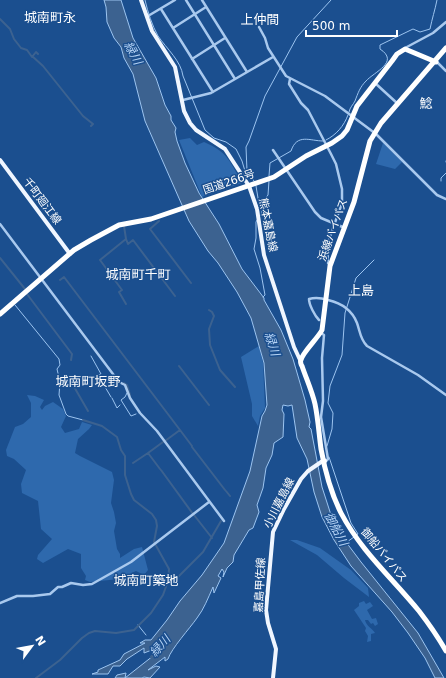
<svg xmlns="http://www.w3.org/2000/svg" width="446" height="678" viewBox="0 0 446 678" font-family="'DejaVu Sans','Noto Sans JP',sans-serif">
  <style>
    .green { fill: #2e69ad }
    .water { fill: #3c6290; stroke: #9cc4f0 }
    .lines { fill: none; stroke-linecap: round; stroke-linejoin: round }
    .stream { stroke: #9cc4f0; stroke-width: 1 }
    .canal { stroke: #3c6290; stroke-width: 2 }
    .river { stroke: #3c6290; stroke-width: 2.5 }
    .minor { stroke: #a9c9ee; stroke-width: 2.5 }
    .major { stroke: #f0f6ff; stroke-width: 4 }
    .highway { stroke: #fff; stroke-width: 5 }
    .labels { text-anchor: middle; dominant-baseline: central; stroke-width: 3; stroke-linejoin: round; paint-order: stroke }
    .street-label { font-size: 11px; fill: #fff; stroke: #1b4f8f }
    .water-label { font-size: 12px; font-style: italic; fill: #b5d3f5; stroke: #1b4f8f }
    .quarter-label { font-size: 13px; fill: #fff; stroke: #1b4f8f }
  </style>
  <rect width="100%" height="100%" fill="#1b4f8f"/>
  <path class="green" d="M190 138 197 145 204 142C228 152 230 162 242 183L202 197 179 140Z
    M383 143 402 162 395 169 376 164Z
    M259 346 263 363 265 408 260 416 258 426 252 416V404L241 357Z
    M27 395 35 396 44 400 40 407 42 410 45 406 53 402 63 409 66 416 61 427 65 433 79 429 82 422 92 425 89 429 78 439 75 453 80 456 112 472 114 480 111 503 114 512 116 523 114 531 117 549 120 554V558L134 549 142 547 148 570 144 575 136 571 119 579 90 582 85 580 86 576 81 568V554L68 549 43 563 37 559 38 555 52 539 41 529 38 501 22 493 21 484 26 470 14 459 7 456 6 450 15 427 23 424 31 417V403Z
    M290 540H297L320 548 351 570 368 588 369 597 344 578 317 555Z
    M364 601 366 604 370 602 373 606 367 610 372 619 376 618 378 624 375 626 373 623 371 624 368 620H365C366 626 372 628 375 633L371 634V641L367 642 368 636 365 631 366 628 354 610 359 606V603Z"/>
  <path class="water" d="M104 0H121L133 38 156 78 165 105 171 116V120L176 128 175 132 177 141 185 163 199 193 219 224 242 269 264 298V300L281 330 293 359 305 400 310 422 309 427 311 429 322 487 332 518 346 542 361 562 418 633 444 678H435L425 658 408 633 392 612 351 566 334 540 322 517 314 492 307 459 297 438 292 405 288 406 283 405 282 410 284 414 283 437 274 443 272 455 266 468 263 488 257 505 259 512 253 528 249 530 234 555 233 562 227 568 223 577 224 572 222 569 218 576 221 578 214 593 213 587C208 598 204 609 197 618 190 628 171 649 168 659L165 661V657L148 670 156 666 160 667 150 678 144 677 142 678H115L117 675 126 673 125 678 158 652 166 643 157 648 144 653V648L127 659 120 666H113L108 674H92L98 672V670L120 660 124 654 145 643H140L145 640H151L167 620 180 601 202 575 224 543 250 471 262 416 265 411 267 405 264 363 251 318 237 292 218 263 208 251 189 221 145 121 133 74 124 58 121 47 114 38 107 22 106 7Z"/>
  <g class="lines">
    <path class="stream" d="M145 0C148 13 152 25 158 36 167 49 181 61 183 76L205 130 214 138 226 142 236 149 242 161 245 171H246
      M349 112C350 107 353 105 355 101 358 93 360 87 366 81 374 72 400 62 380 49V45L413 29 420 32 430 29C432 19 435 10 437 0
      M326 140C336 135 344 126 348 115
      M446 161V162
      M269 176 270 163 291 151C297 133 310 141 323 141
      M254 181 247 171 246 147 249 141 265 96 297 37 331 0
      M441 181V178L446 173
      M256 186 259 204
      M260 216 262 213 260 205 268 195 269 181
      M257 220 256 222V238L254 249 260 268 265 295 263 297
      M15 305 59 359 60 365 57 369 60 382 59 395 66 414 68 416 83 420
      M91 356 101 374 98 375 111 397
      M127 393 125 397 121 400 131 416 136 414
      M112 398 117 408 120 405
      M327 446 332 429 333 413 328 403 330 386 342 355 345 313 356 278 374 260
      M329 457 351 523 358 534 356 535
      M347 542 354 537
      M138 625 146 635"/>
    <path class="canal" d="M0 19 10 29 14 39 21 48 27 50 32 57 36 52 38 54
      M32 56 43 66 83 116 93 124 91 126
      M159 221 150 229 191 283
      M124 226 126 239 128 244 133 240 175 296
      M126 239 100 260 122 290 119 292 126 304
      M0 258 25 289
      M60 280 64 277 180 430
      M27 294 72 354 71 360
      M209 310 212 312 214 316 209 329 210 345 220 370 235 387
      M179 366 209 405
      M72 380 73 385 88 411
      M124 383 127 385 130 395
      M165 441 180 430 192 446
      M192 447 225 490
      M133 463 148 453
      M160 469 148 453 163 442
      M161 470 193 514
      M226 491 230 496
      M194 515 212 538
      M168 583H172L203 552 221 521
      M36 678 60 660 82 638 89 633 95 631 116 633 134 630 151 613 163 595 168 581 169 569 154 542 157 526 156 520 152 514 134 500 131 494 125 475V456L121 450 117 437 102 426 83 420"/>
    <path class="river" d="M151 657 164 643"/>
    <path class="minor" d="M186 0 235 79
      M202 0 247 72
      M161 9 213 92
      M148 16 175 0
      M259 27 265 38 268 48 286 76 325 96 376 134 437 195 446 199
      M173 28 206 7
      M405 48 433 33 446 22
      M192 59 225 38
      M437 62 446 71
      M290 79 289 84 301 103 308 110 331 154 336 164 342 189V203L327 245 328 263 330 265
      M375 83 398 104
      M183 100 211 93 273 57
      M273 150 315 212 321 218 345 228
      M0 224 119 382 125 385 130 398 140 413 157 431 224 521
      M319 320C315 316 309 305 309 299 315 297 322 298 328 300 341 303 352 310 357 323 360 331 360 339 367 346L418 375 446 395
      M321 333 324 335 322 358 323 401 321 417 328 459 326 461
      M0 603 17 596H33L50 594 58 587H62L71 583 83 585 92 584 131 562 209 502"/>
    <path class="major" d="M141 0 152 31 175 67 184 111 190 123 196 130 225 149 249 186 257 209 264 255 294 347 301 362
      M0 160 70 254
      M273 678 276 649 268 623 266 610 273 532 284 509 301 479 308 471 324 460 325 461"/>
    <path class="highway" d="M446 48 381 123 370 141 354 202 330 266 322 330C318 338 302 353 301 360 300 361 301 365 302 366 306 378 312 391 315 404 318 418 319 434 321 449 325 471 331 493 341 513 361 551 392 578 419 611 429 624 438 637 446 651
      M0 314 74 250 91 240 119 225 151 219 274 177 306 156 332 143 342 136 347 130 357 106 392 61 397 54 405 49 436 62"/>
  </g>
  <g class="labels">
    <g class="street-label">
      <text transform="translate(229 182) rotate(-19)">国道266号</text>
      <text transform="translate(42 201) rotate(53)">千町廻江線</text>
      <text transform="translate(268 225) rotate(79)">熊本嘉島線</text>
      <text transform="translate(333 230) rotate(-70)">浜線バイパス</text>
      <text transform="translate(279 503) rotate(-63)">小川嘉島線</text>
      <text transform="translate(384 555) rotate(51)">御船バイパス</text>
      <text transform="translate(260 585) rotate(-87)">嘉島甲佐線</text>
    </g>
    <g class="water-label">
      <text transform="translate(133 53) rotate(62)">緑川</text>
      <text transform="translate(272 344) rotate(72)">緑川</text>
      <text transform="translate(336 529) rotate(62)">御船川</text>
      <text transform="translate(160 646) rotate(-48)">緑川</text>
    </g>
    <g class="quarter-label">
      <text x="50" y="17">城南町永</text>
      <text x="260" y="19">上仲間</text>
      <text x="426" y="103">鯰</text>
      <text x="138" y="274">城南町千町</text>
      <text x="361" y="290">上島</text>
      <text x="88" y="381">城南町坂野</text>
      <text x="146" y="580">城南町築地</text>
    </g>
  </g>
  <g transform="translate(32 646) rotate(58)" stroke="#1b4f8f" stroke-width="3" paint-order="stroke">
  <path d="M0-3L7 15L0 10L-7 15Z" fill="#ffffff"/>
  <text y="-6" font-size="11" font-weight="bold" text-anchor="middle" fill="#ffffff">N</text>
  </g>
  <path d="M306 30v6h91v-6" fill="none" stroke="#ffffff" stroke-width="2"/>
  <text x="312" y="30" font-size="12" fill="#ffffff" stroke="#1b4f8f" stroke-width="3" paint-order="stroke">500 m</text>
</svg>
